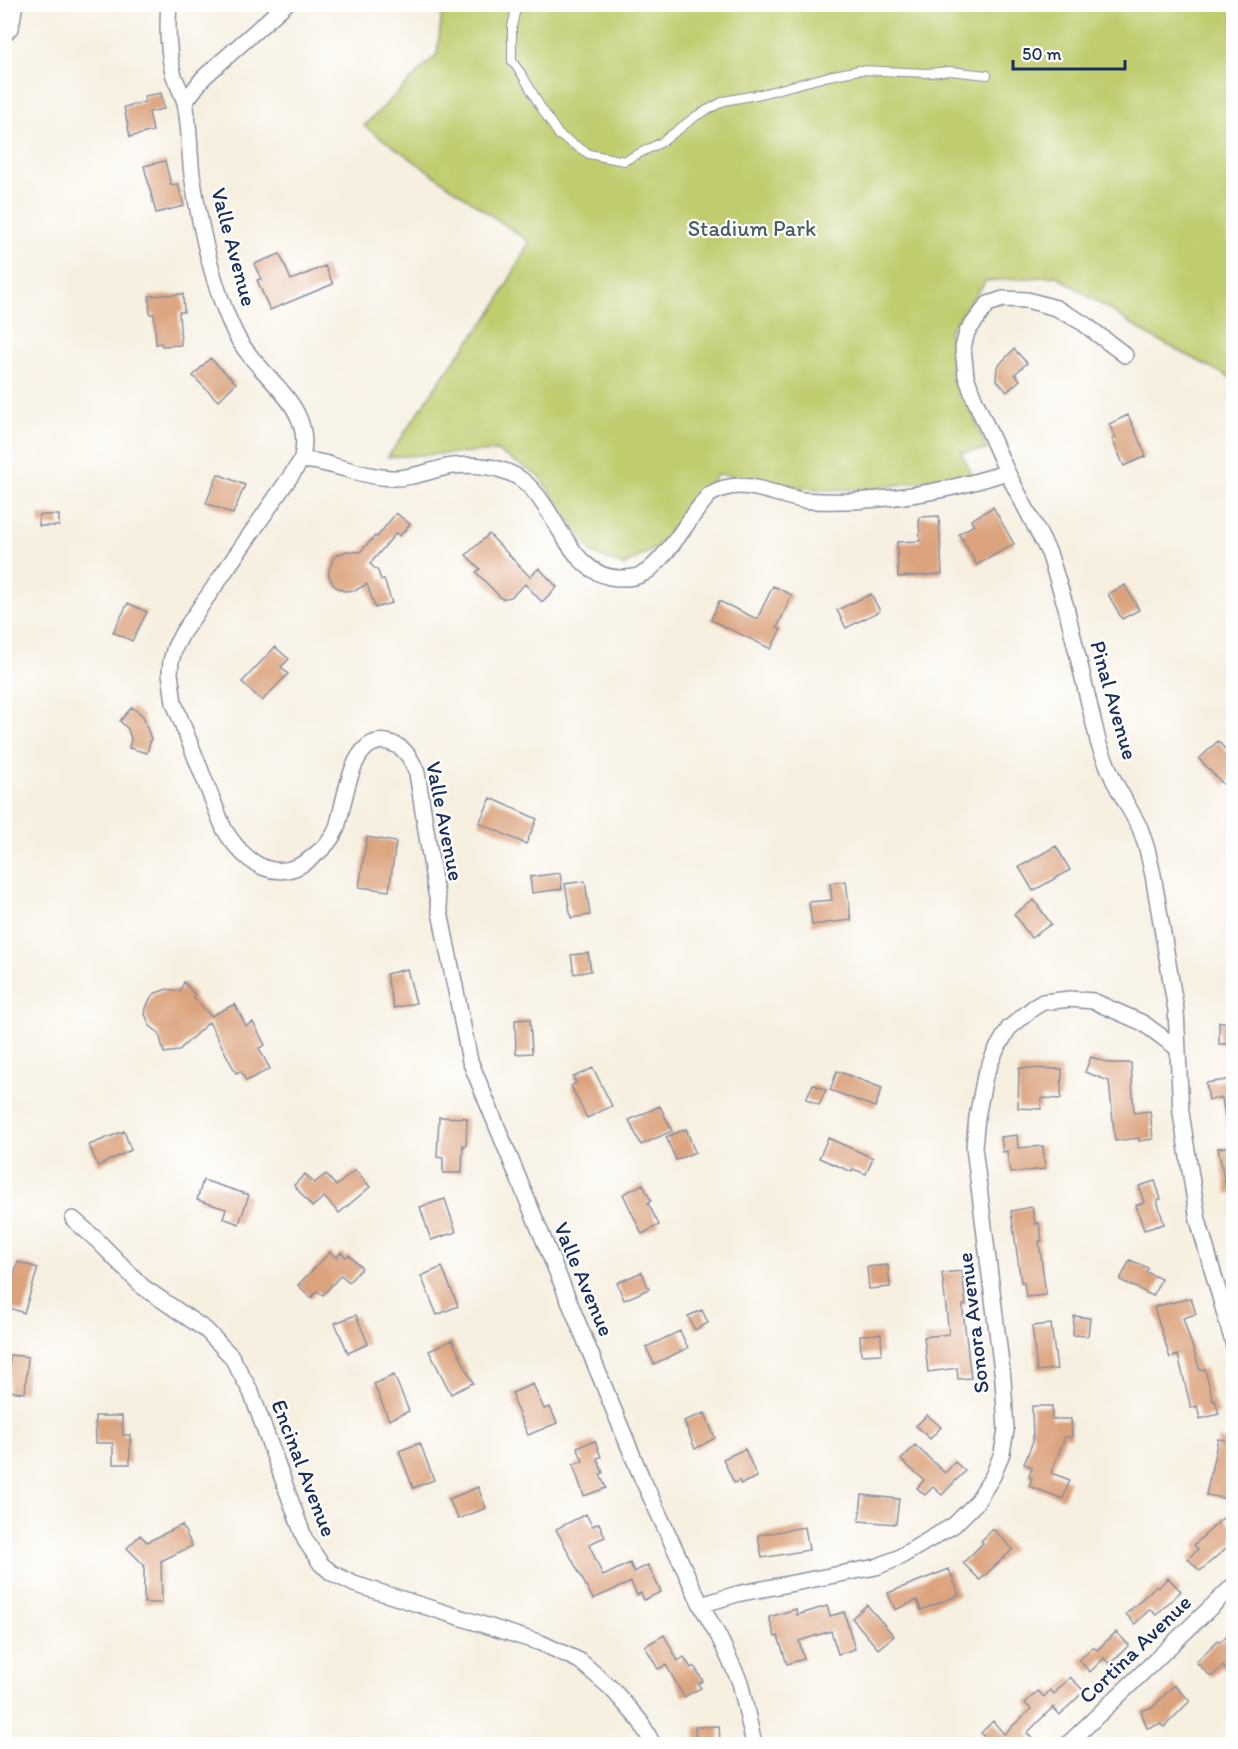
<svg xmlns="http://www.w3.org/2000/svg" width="1238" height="1749" viewBox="0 0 1238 1749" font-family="Itim,sans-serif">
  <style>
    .green { fill: #c0cc6e; stroke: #6e7e66; stroke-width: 1.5 }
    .building { fill: #dba37d }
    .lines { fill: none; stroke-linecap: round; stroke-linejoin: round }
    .service-casing { stroke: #8990a0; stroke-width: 10 }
    .minor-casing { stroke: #8990a0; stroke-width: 18 }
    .service { stroke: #fff; stroke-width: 8 }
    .minor { stroke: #fff; stroke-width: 15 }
    .labels { text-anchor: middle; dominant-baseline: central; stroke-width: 4.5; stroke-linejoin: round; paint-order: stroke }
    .park-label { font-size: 22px; fill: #4d5e63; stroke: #fff }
    .street-label { font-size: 22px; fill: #1b2f5e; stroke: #fff }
  </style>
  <rect width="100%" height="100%" fill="#fff"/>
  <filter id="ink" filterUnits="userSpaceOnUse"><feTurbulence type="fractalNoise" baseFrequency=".0167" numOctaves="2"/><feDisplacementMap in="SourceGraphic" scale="12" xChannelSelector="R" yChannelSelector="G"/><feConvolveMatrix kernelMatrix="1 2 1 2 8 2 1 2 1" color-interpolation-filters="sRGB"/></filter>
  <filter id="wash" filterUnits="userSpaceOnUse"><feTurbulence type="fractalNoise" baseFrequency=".008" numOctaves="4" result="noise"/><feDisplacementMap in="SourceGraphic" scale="24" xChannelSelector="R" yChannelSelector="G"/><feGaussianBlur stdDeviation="1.35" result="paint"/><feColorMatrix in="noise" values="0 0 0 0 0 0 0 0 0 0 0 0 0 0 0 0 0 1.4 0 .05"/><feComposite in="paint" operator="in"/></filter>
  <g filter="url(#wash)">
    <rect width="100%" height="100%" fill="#f7f0e1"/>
    <path class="green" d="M443 5H1233V379L1152 337 1057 276 986 281 949 331 956 371 987 450 961 452 972 474 870 489 822 490 718 474 656 548 623 566 592 553 539 476 497 451 388 457 450 366 494 309 529 242 364 126 437 54Z"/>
    <g id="blocks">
      <path class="building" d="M161 93 164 109 149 112 153 131 130 137 124 107 145 102 144 96Z
        M165 161 171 185 178 184 184 206 156 213 144 166Z
        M280 254 291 280 325 266 333 284 270 310 257 280 261 279 254 264Z
        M183 294 184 312H179L181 345 162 346 161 343 156 344 154 314H150L149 296Z
        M1014 349 1027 363 1015 374 1020 380 1007 392 996 379 997 367Z
        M210 358 236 383 218 401 193 376Z
        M1128 415 1146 456 1124 466 1112 439 1116 438 1109 424Z
        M218 474 245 485 233 514 206 503Z
        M993 507 1014 544 977 565 959 534 974 525 971 520Z
        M396 513 410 524 400 536 396 533 370 564 378 571 381 580 384 579 392 603 375 608 367 584 356 590 344 591 334 586 329 576V570L333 559 337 555 347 551 360 552 375 536 377 537Z
        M39 515H59V526H39Z
        M939 516 942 574 898 577 897 542 920 541 919 517Z
        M489 534 530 577 539 568 557 587 542 602 525 584 511 597 502 599 476 572 480 569 466 555Z
        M1125 585 1139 610 1122 619 1108 594Z
        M773 586 792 595 777 628 781 629 771 649 711 620 719 601 757 619Z
        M871 594 880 611 846 628 837 610Z
        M128 603 147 612 132 641 113 632Z
        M275 647 289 659 281 667 288 674 262 701 242 682Z
        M132 707 143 716 151 739 147 753 129 748 131 739 128 729 120 721Z
        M1218 741 1233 758V778L1225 786 1199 759Z
        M491 798 537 819 526 844 479 823Z
        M367 837 396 842 389 891 359 887Z
        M1056 846 1070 870 1033 891 1019 867Z
        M560 873 562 889 532 893 530 877Z
        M585 881 590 915 571 918 565 884Z
        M846 881 851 920 812 925 809 902 832 900 830 883Z
        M1034 900 1051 924 1031 938 1014 914Z
        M588 953 591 971 574 974 571 955Z
        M407 969 416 1003 394 1008 386 974Z
        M184 982 195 995 193 997 211 1016 235 1004 246 1026 253 1022 265 1045 259 1048 270 1069 246 1081 241 1071 236 1073 209 1022 178 1051 164 1053 159 1033 150 1026 145 1014 146 1008 151 997 156 993 167 989 180 991Z
        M530 1019 532 1053 516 1054 515 1020Z
        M1219 1022H1233V1044H1219Z
        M1091 1057 1109 1063H1131L1134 1113 1150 1111 1153 1139 1139 1141V1138L1115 1141 1109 1081 1085 1072Z
        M593 1068 612 1106 587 1118 571 1086 576 1083 573 1077Z
        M1019 1068 1062 1069 1061 1099 1042 1098 1041 1109 1018 1108Z
        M837 1071 882 1088 875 1107 830 1090Z
        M1233 1079V1129L1227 1130 1222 1098 1209 1100 1206 1083Z
        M813 1084 826 1090 819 1105 806 1099Z
        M660 1106 672 1131 641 1145 629 1120Z
        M439 1117 467 1118 466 1146 463 1145 462 1173H443V1158L437 1157Z
        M686 1129 695 1152 676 1160 666 1137Z
        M124 1131 131 1150 98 1166 89 1145Z
        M1017 1135 1018 1148 1043 1146 1045 1169 1010 1173 1007 1151 1003 1152 1001 1137Z
        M828 1138 873 1158 866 1174 853 1169 852 1172 819 1158Z
        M1233 1146V1193L1227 1194 1218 1148Z
        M355 1170 370 1187 339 1213 324 1197 312 1207 294 1185 305 1174 314 1183 326 1174 336 1186Z
        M203 1180 249 1195 239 1224 223 1218 226 1209 197 1200Z
        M1155 1181 1161 1199 1157 1200 1164 1224 1144 1230 1136 1205 1144 1203 1139 1186Z
        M643 1184 651 1201 648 1203 659 1225 642 1234 623 1194Z
        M445 1199 456 1232 431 1240 420 1207Z
        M1032 1207 1035 1224 1039 1223 1042 1241H1039L1046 1295 1026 1297 1024 1282H1021L1011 1211Z
        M330 1252 336 1258 341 1252 346 1257 349 1255 362 1268 349 1282 341 1275 323 1295 317 1291 311 1298 298 1285Z
        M1130 1260 1148 1268 1146 1272 1161 1279 1153 1296 1120 1280Z
        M18 1262 38 1268 24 1313 4 1306Z
        M888 1265 890 1287 869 1289 867 1267Z
        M442 1267 458 1306 437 1315 421 1276Z
        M962 1271 966 1305H963V1311L971 1378 958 1379 957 1368 928 1372 924 1337 949 1334 942 1273Z
        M642 1272 649 1289 624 1300 617 1283Z
        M1191 1298 1196 1314 1183 1318 1200 1370 1205 1369 1213 1401 1215 1400 1219 1414 1200 1419 1197 1406 1191 1408 1178 1355 1170 1358 1154 1307Z
        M702 1310 708 1323 695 1330 688 1316Z
        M356 1315 368 1344 348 1353 335 1323Z
        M1074 1316 1090 1318 1088 1336 1073 1335Z
        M1051 1324 1057 1369 1037 1371 1032 1326Z
        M680 1331 688 1348 654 1364 646 1347Z
        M881 1334 882 1354 861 1355 860 1335Z
        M452 1340 473 1383 451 1394 429 1351Z
        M10 1355 28 1357 25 1393 8 1391Z
        M394 1375 409 1411 389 1420 374 1384Z
        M533 1384 544 1409 550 1407 557 1423 528 1435 513 1401 515 1400 512 1393Z
        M1032 1406H1052V1419H1071L1072 1437H1065L1051 1473 1070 1480 1063 1499 1029 1486 1032 1478 1029 1477 1032 1467 1024 1464 1033 1441Z
        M705 1413 715 1438 695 1449 684 1421Z
        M927 1415 941 1427 930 1439 916 1426Z
        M95 1416H122L123 1435H130V1464H113V1443H96Z
        M1218 1439 1233 1442 1231 1457 1233 1458V1470L1228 1499 1206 1495Z
        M595 1441 601 1457 597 1458 603 1473 600 1474 606 1488 584 1496 573 1465 583 1461 577 1447Z
        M420 1443 434 1480 413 1488 399 1451Z
        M915 1445 945 1473 955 1462 965 1471 942 1495 933 1487 925 1495 917 1488 924 1480 901 1460Z
        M745 1449 757 1477 741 1484 739 1481 734 1483 723 1459Z
        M478 1487 486 1508 458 1519 449 1499Z
        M862 1495 899 1499 896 1524 859 1521Z
        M586 1514 592 1526 599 1523 605 1537 589 1544 603 1576 630 1563 634 1572 648 1565 661 1592 644 1600 641 1593 637 1595 631 1582 593 1599 556 1529Z
        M1224 1517 1233 1527V1542L1200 1571 1188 1559 1198 1549 1194 1545Z
        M182 1525 192 1546 161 1561 162 1603H144V1565L127 1548 140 1535 147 1542Z
        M805 1527 809 1550 762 1558 758 1535Z
        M993 1529 1013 1549 980 1580 963 1563 983 1543 981 1541Z
        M949 1569 959 1595 921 1610 917 1600 895 1610 888 1593Z
        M1168 1578 1181 1591 1156 1615 1150 1609 1135 1624 1126 1614 1156 1586 1158 1588Z
        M867 1605 894 1636 878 1649 852 1618Z
        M827 1606 830 1616 844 1612 855 1649 838 1654 831 1631 799 1641 804 1659 787 1664 778 1636 775 1637 769 1617 796 1609 797 1615Z
        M1233 1629V1677L1223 1666 1211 1677 1196 1662 1218 1640 1220 1642Z
        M1116 1632 1129 1645 1110 1664 1104 1658 1090 1672 1079 1660 1093 1647 1097 1650Z
        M664 1635 678 1661 684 1657 691 1668 694 1666 703 1681 698 1684 701 1688 684 1697 666 1665 658 1669 645 1646Z
        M1070 1677 1084 1691 1060 1715 1053 1707 1027 1733 1037 1744H992L981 1733 993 1721 1004 1734 1031 1709 1025 1703 1038 1691 1044 1697 1050 1690 1054 1694Z
        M1174 1685 1190 1701 1164 1727 1160 1724 1147 1728 1141 1711 1153 1707Z
        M719 1726 720 1744H696L695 1727Z"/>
    </g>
  </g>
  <g filter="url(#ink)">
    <use href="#blocks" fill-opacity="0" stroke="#8990a0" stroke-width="1.5"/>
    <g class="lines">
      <defs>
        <path id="service" d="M517 4 512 27V61L523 76 540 106 559 135 589 154 624 161 662 142 696 116 724 101 761 94 829 76 859 70 928 73 950 71 987 75"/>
        <path id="minor" d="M169 4C167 27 168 51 173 73 176 83 182 92 185 103 190 126 189 151 192 175 200 227 212 286 235 333 257 378 318 404 301 461L183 632 175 647 171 661 170 673 174 703 224 829C246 865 279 888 316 854 324 848 332 839 336 830 345 807 349 735 387 742 405 746 411 758 417 773L435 887 470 1061 641 1476 701 1605 719 1637 740 1682 754 1744
          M4 35 11 27 15 4
          M185 102 203 78 286 4
          M1125 355 1083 323 1056 308 1027 300 1003 299 988 304 967 332 963 348 966 376 974 398 1007 472 1049 553 1066 607 1099 745 1114 781 1140 828 1147 849 1153 875 1176 1010 1181 1113 1198 1220 1234 1346
          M301 461C316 459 332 466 346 469 359 473 376 477 391 478 412 479 433 469 453 466 473 464 498 466 516 476 558 500 566 581 624 578 634 578 641 576 649 570 673 549 688 519 709 495 741 475 769 494 802 500 819 502 836 501 853 501 906 498 957 489 1007 472
          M73 1219 98 1241 143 1287 206 1330 231 1356 251 1392 305 1540 321 1564 332 1573 354 1584 541 1643 580 1661 612 1689 640 1721 653 1744
          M701 1605 737 1594 876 1567 898 1558 954 1525 976 1503 993 1476 1002 1453 1006 1430 1003 1379 974 1147 977 1117 985 1076 995 1052 1009 1028 1033 1008 1043 1002 1070 999 1093 1001 1143 1023 1177 1048
          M1068 1744 1234 1585"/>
      </defs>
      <use href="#service" class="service-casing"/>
      <use href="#minor" class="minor-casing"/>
      <use href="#service" class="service"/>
      <use href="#minor" class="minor"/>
    </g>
  </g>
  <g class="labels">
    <g class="park-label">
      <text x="752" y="228">Stadium Park</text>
    </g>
    <g class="street-label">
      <text transform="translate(234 247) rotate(75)">Valle Avenue</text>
      <text transform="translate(1114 700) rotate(74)">Pinal Avenue</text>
      <text transform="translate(445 821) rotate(79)">Valle Avenue</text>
      <text transform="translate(584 1279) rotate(67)">Valle Avenue</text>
      <text transform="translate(973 1323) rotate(-97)">Sonora Avenue</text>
      <text transform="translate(304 1468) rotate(69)">Encinal Avenue</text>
      <text transform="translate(1135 1649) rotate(-44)">Cortina Avenue</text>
    </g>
  </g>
  <rect width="1238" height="1749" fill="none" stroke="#fff" stroke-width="24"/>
  <path d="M1013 60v9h112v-9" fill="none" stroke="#1b2f5e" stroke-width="3"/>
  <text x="1022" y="60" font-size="18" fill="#1b2f5e" stroke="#ffffff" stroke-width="4.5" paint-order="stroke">50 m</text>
</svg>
